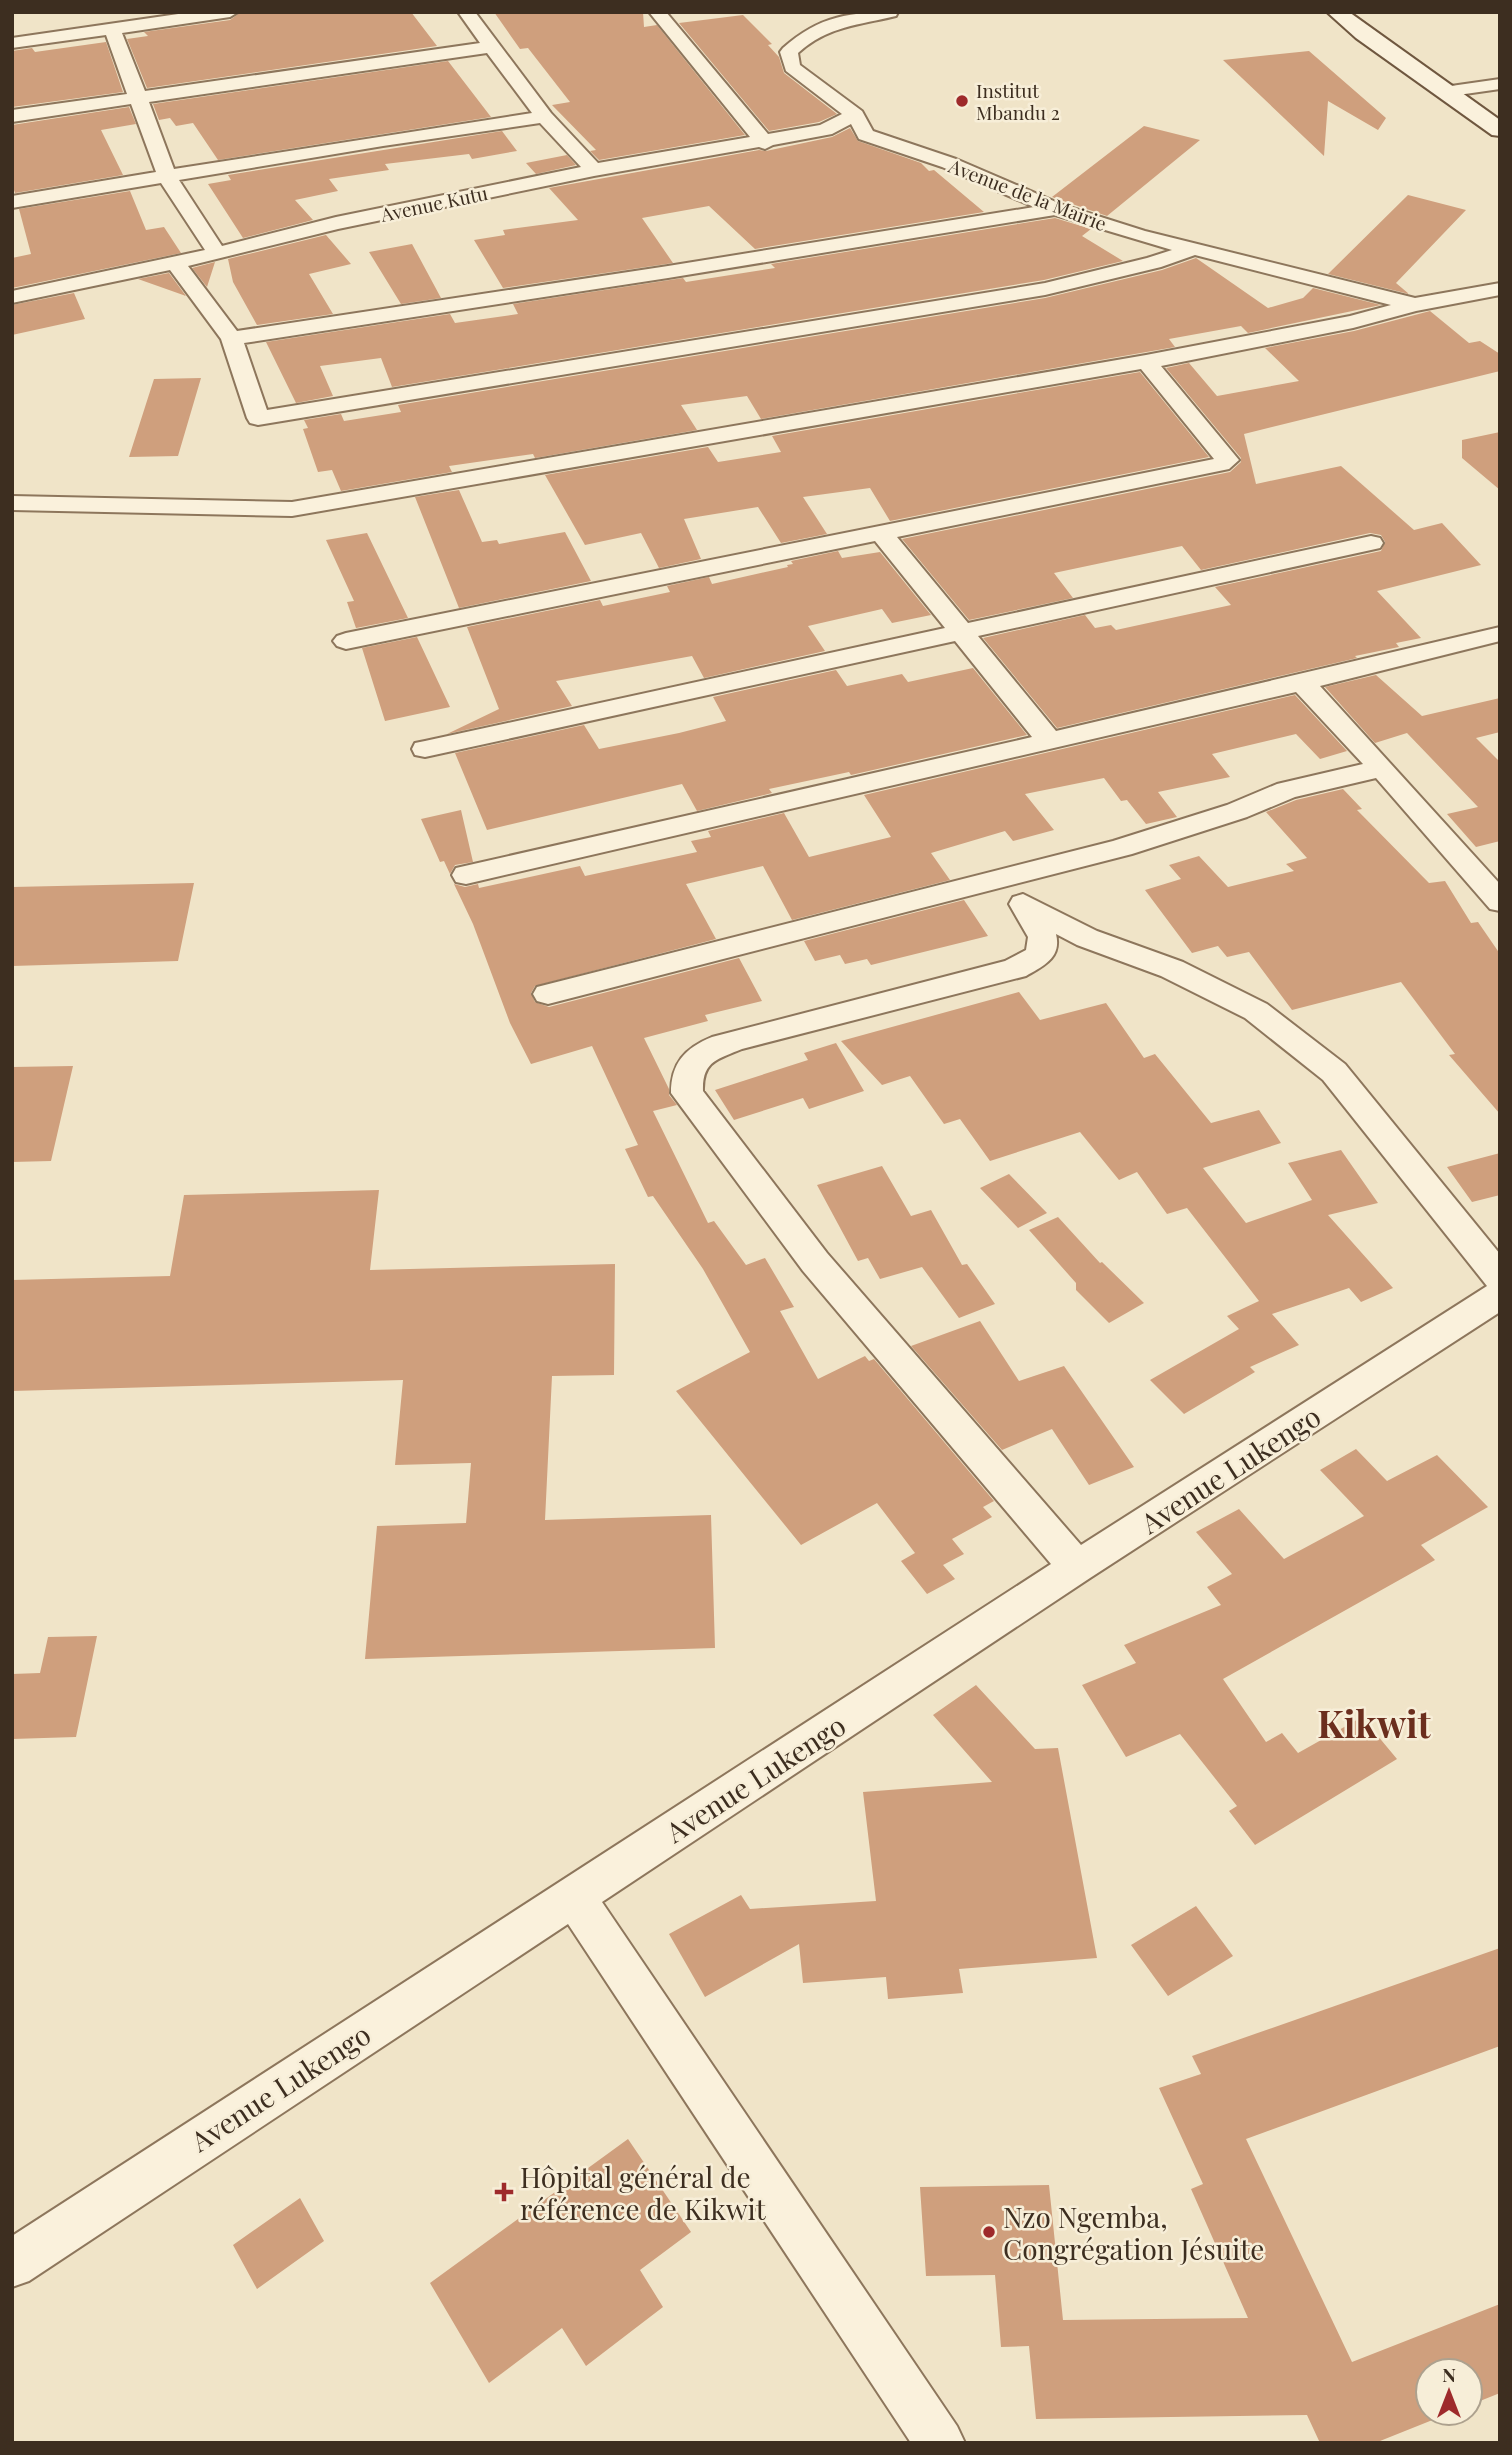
<svg xmlns="http://www.w3.org/2000/svg" width="1512" height="2455" viewBox="0 0 1512 2455" font-family="'Playfair Display',serif">
  <style>
    .building { fill: #cf9f7d }
    .lines { fill: none; stroke-linecap: round; stroke-linejoin: round }
    .street-casing { stroke: #8d765c; stroke-width: 4 }
    .secondary-casing { stroke: #6f573f; stroke-width: 4 }
    .street { fill: #faf1dc; fill-rule: evenodd }
    .secondary { fill: #faf1dc; fill-rule: evenodd }
    .poi-dot { fill: #9e2a2b; stroke: #f7eed8; stroke-width: 2.5 }
    .labels { text-anchor: middle; dominant-baseline: central; stroke-width: 5; stroke-linejoin: round; paint-order: stroke }
    .far-poi-label { font-size: 19px; fill: #3d2e20; stroke: #f7eed8; text-anchor: start }
    .far-street-label { font-size: 19px; fill: #3d2e20; stroke: #f7eed8 }
    .near-street-label { font-size: 28px; fill: #3d2e20; stroke: #f7eed8 }
    .near-poi-label { font-size: 28px; fill: #3d2e20; stroke: #f7eed8; text-anchor: start }
    .town-label { font-size: 37px; font-weight: bold; fill: #6b2e1e; stroke: #f7eed8 }
  </style>
  <rect width="100%" height="100%" fill="#f0e4c8"/>
  <path class="building" d="M241 12H411L437 46 147 88 127 39 148 36 144 32 230 20Z
    M494 12H643L644 27 657 25 745 135 599 160 590 151 596 150 552 105 570 102 528 48 520 49Z
    M743 15 772 44 768 45 779 57 784 73 837 114 819 122 769 131 679 23Z
    M106 42 123 92 12 107V51L32 48 35 52Z
    M1309 51 1386 118 1378 130 1328 101 1324 156 1223 60Z
    M448 61 491 117 218 160 193 123 176 126 170 118 159 120 153 104Z
    M129 107 136 124 101 130 123 175 15 193 12 184V125Z
    M1144 126 1200 140 1107 216 1052 197Z
    M850 128 858 141 921 163 929 171 934 170 984 212 755 249 709 206 642 218 673 263 503 288 474 240 505 235 503 230 578 220 549 188 759 150 766 151 832 137Z
    M502 131 517 151 472 159 469 154 385 164 389 170 329 179 338 191 295 200 313 220 243 238 208 184 231 180 228 175Z
    M567 155 576 165 536 174 526 163Z
    M130 191 146 230 164 227 181 253 12 288V258L31 254 19 209Z
    M1408 195 1466 210 1396 283 1409 294 1328 274Z
    M1055 218 1091 229 1082 236 1123 261 1044 280 392 387 381 358 320 366 333 396 296 403 266 342 450 314 455 323 518 314 513 304 683 278 686 282 775 268 771 264Z
    M326 235 351 264 309 274 333 314 257 325 233 282 228 259Z
    M412 244 441 298 401 304 369 252Z
    M1196 258 1268 308 1303 298 1313 288 1381 305 1248 333 1241 326 1169 339 1175 347 761 419 747 396 681 405 697 430 535 458 533 454 449 466 452 472 341 491 332 470 318 472 303 429 308 428 304 420 341 414 344 421 401 412 398 405 1045 298 1162 270Z
    M215 262 207 287 192 268Z
    M169 273 186 296 138 279Z
    M74 293 85 319 12 335V305Z
    M1430 311 1469 343 1480 341 1500 354V371L1244 434 1256 484 1341 466 1414 530 1442 523 1481 565 1377 591 1421 638 1396 643 1399 647 1355 656 1357 658 1057 728 983 638 1085 615 1095 628 1111 625 1116 630 1231 605 1215 587 1381 551 1385 542 1381 535 1370 533 1201 570 1182 546 1054 573 1073 598 969 620 902 539 1230 472 1241 462V458L1166 368 1189 363 1217 396 1299 381 1265 348 1354 331Z
    M1140 372 1209 457 890 521 870 488 803 497 827 534 781 543 758 507 684 519 701 559 659 568 641 533 585 545 545 475 708 447 718 462 781 452 772 436Z
    M201 378 178 456 129 457 154 379Z
    M1500 432V490L1462 458V440Z
    M459 490 482 542 497 540 499 544 565 532 591 581 459 608 415 497Z
    M367 533 408 618 356 628 347 602 354 601 326 540Z
    M838 551 842 558 880 552 931 615 892 623 882 609 808 626 825 651 704 678 692 656 556 681 572 706 447 734 499 709 467 627 600 600 603 606 670 592 667 586 709 577 712 584 788 567 787 565 793 564 791 561Z
    M417 637 450 707 385 721 362 648Z
    M973 668 1027 735 851 775 849 772 769 789 772 793 697 811 682 784 487 830 455 753 584 725 599 749 679 733 726 721 713 697 836 670 847 686 902 674 908 682Z
    M1376 675 1422 716 1500 698V732L1476 738 1500 762V841L1476 847 1447 814 1478 807 1407 733 1375 743 1325 687Z
    M1295 695 1347 751 1320 759 1296 734 1212 754 1230 777 1158 792 1177 817 1146 824 1127 800 1121 801 1104 778 1025 794 1054 830 1013 841 1005 831 931 853 950 880 792 920 763 866 686 884 716 939 535 986 531 993 535 1002 549 1007 739 958 762 1001 705 1015 708 1021 644 1038 669 1089V1095L677 1105 653 1111 708 1223 714 1221 746 1265 765 1258 794 1307 780 1311 818 1379 865 1356 869 1361 874 1359 994 1501 983 1507 992 1517 952 1539 964 1554 943 1565 955 1579 927 1594 901 1561 915 1553 877 1503 801 1545 676 1391 750 1352 703 1269 653 1196 648 1197 625 1149 638 1145 592 1046 531 1064 510 1023 473 924 454 884 465 887 478 884 479 888 580 866 585 876 697 852 691 841 711 837 708 831 784 813 809 857 891 837 864 795Z
    M1343 789 1362 809 1357 810 1429 883 1445 881 1471 923 1478 922 1500 954V1114L1449 1055 1455 1054 1401 982 1292 1010 1249 952 1227 957 1218 946 1192 953 1145 890 1181 879 1169 865 1199 856 1228 887 1294 871 1286 864 1307 858 1266 812 1296 800Z
    M461 810 473 862 455 865 450 874 444 861 440 862 421 819Z
    M194 883 178 961 12 966V887Z
    M964 900 988 936 871 965 867 959 845 964 840 955 815 961 804 941Z
    M1019 992 1040 1020 1106 1003 1144 1058 1155 1054 1211 1123 1259 1110 1281 1143 1203 1168 1246 1223 1312 1200 1288 1163 1341 1150 1378 1203 1328 1215 1393 1288 1361 1302 1349 1288 1272 1314 1299 1345 1250 1367 1255 1372 1184 1414 1150 1380 1239 1329 1227 1316 1259 1301 1187 1208 1167 1214 1137 1172 1119 1180 1080 1132 990 1161 960 1119 944 1124 910 1076 882 1085 841 1041Z
    M836 1043 864 1091 809 1109 803 1098 734 1120 715 1090 808 1060 804 1053Z
    M73 1066 51 1161 12 1162V1067Z
    M1500 1153V1195L1472 1202 1447 1167Z
    M882 1166 911 1216 931 1210 962 1265 967 1264 995 1304 959 1318 922 1267 880 1279 868 1258 858 1261 817 1185Z
    M1009 1174 1047 1213 1018 1228 980 1188Z
    M379 1190 370 1270 615 1264 614 1375 552 1376 545 1520 711 1515 715 1648 365 1659 377 1526 466 1523 471 1463 395 1465 403 1380 12 1391V1280L170 1276 184 1195Z
    M1058 1217 1100 1263 1102 1262 1144 1303 1109 1323 1076 1290V1283L1029 1230Z
    M980 1321 1019 1381 1064 1366 1134 1467 1089 1485 1052 1429 1002 1450 911 1346Z
    M1356 1449 1387 1481 1437 1455 1488 1507 1421 1545 1435 1560 1223 1679 1266 1742 1282 1733 1298 1753 1362 1717 1397 1759 1255 1845 1229 1811 1237 1806 1180 1734 1126 1757 1082 1685 1136 1663 1124 1645 1221 1605 1207 1587 1232 1574 1196 1532 1239 1509 1284 1559 1364 1516 1320 1470Z
    M97 1636 76 1737 12 1739V1674L40 1673 48 1637Z
    M976 1685 1035 1749 1058 1748 1097 1958 959 1969 963 1993 888 1999 886 1977 803 1983 799 1944 705 1997 669 1934 741 1895 750 1909 876 1901 863 1792 992 1782 933 1715Z
    M1196 1906 1233 1956 1168 1996 1131 1945Z
    M1500 1948V2046L1246 2139 1352 2362 1500 2304V2393L1470 2405V2371H1428V2413H1450L1375 2443H1320L1307 2415 1036 2419 1029 2346 1001 2347 995 2275 926 2276 920 2187 1049 2185 1063 2320 1248 2318 1191 2189 1203 2184 1159 2088 1201 2074 1192 2056Z
    M628 2139 691 2232 640 2270 663 2307 586 2366 562 2328 489 2383 430 2283Z
    M300 2198 324 2241 257 2289 233 2245Z"/>
  <g class="lines">
    <defs>
      <path id="street" d="M192 12H238L230 17 122 33 145 91 480 43 458 12H475L551 113 598 163 750 137 649 12H666L768 134 820 125 842 114 786 71 780 52 783 48C820 15 851 12 898 12L896 16C859 25 828 26 798 53L800 65 862 111 873 131 956 159 1063 205 1145 231 1415 298 1500 283V295L1416 311 1353 328 1161 366 1239 460 1229 469 897 537 968 623 1371 536 1380 538 1383 543 1380 548 1371 550 978 636 1056 731 1500 627V641L1320 686 1500 884V911L1490 909 1376 778 1295 797 1247 817 1132 854 548 1004 537 1001 533 994 537 987 1113 841 1227 805 1277 784 1363 764 1296 692 466 884 456 882 452 875 456 868 1032 737 955 641 425 757 415 755 412 749 415 743 425 741 945 628 875 541 346 649 337 646 333 641 337 636 346 633 1214 459 1141 369 292 516 12 510V496L292 502 1146 355 1350 316 1391 305 1195 255 1161 267 1045 295 258 425 250 423 247 418 221 339 170 270 12 303V291L205 250 161 183 12 208V196L156 172 131 104 12 122V110L127 94 106 35 12 48V38ZM487 53 532 113 174 169 149 102ZM540 123 581 167 336 217 222 246 179 180 383 146ZM851 124 859 139 942 167 1034 207 668 266 237 331 188 266 338 229 594 176 759 147 765 149 773 145 832 134ZM1055 215 1172 250 1147 258 1045 283 267 410 244 343 668 278Z
        M1500 79V89L1444 97 1435 92 1444 87Z
        M1023 894 1097 931 1183 962 1267 1004 1345 1064 1500 1254V1312L1090 1578 602 1902 957 2426 965 2443H911L568 1924 29 2281 12 2287V2236L1051 1564 803 1271 671 1093C671 1063 685 1048 712 1037L1005 961 1026 950 1028 937 1009 904 1013 897ZM1056 934 1077 945 1161 976 1245 1018 1323 1080 1487 1286 1081 1545 827 1253 703 1091C702 1061 718 1059 742 1049L1026 976C1043 966 1062 958 1056 934Z"/>
      <path id="secondary" d="M1327 12H1349L1500 120V136L1492 135 1356 38Z"/>
    </defs>
    <use href="#street" class="street-casing"/>
    <use href="#secondary" class="secondary-casing"/>
    <use href="#street" class="street"/>
    <use href="#secondary" class="secondary"/>
  </g>
  <g class="poi-dot">
    <circle cx="962" cy="101" r="7"/>
    <path d="M500.5 2181.5h7v7h7v7h-7v7h-7v-7h-7v-7h7z"/>
    <circle cx="989" cy="2232" r="7"/>
  </g>
  <g class="labels">
    <g class="far-poi-label">
      <text x="976" y="90">Institut<tspan x="976" dy="22">Mbandu 2</tspan></text>
    </g>
    <g class="far-street-label">
      <text transform="translate(1028 194) rotate(21)">Avenue de la Mairie</text>
      <text transform="translate(434 203) rotate(-12)">Avenue Kutu</text>
    </g>
    <g class="near-street-label">
      <text transform="translate(1230 1469) rotate(-33)">Avenue Lukengo</text>
      <text transform="translate(755 1778) rotate(-33)">Avenue Lukengo</text>
      <text transform="translate(280 2087) rotate(-33)">Avenue Lukengo</text>
    </g>
    <g class="near-poi-label">
      <text x="520" y="2176">Hôpital général de<tspan x="520" dy="32">référence de Kikwit</tspan></text>
      <text x="1003" y="2216">Nzo Ngemba,<tspan x="1003" dy="32">Congrégation Jésuite</tspan></text>
    </g>
    <g class="town-label">
      <text x="1374" y="1722">Kikwit</text>
    </g>
  </g>
  <rect width="1512" height="2455" fill="none" stroke="#3d2e20" stroke-width="28"/>
  <g transform="translate(1449 2392)"><circle r="33" fill="#f7eed8" stroke="#ada18e" stroke-width="2"/>
  <path d="M0-5L12 26L0 18L-12 26Z" fill="#9e2a2b"/>
  <text y="-10" font-size="19" font-weight="bold" text-anchor="middle" fill="#3d2e20">N</text>
  </g>
</svg>
